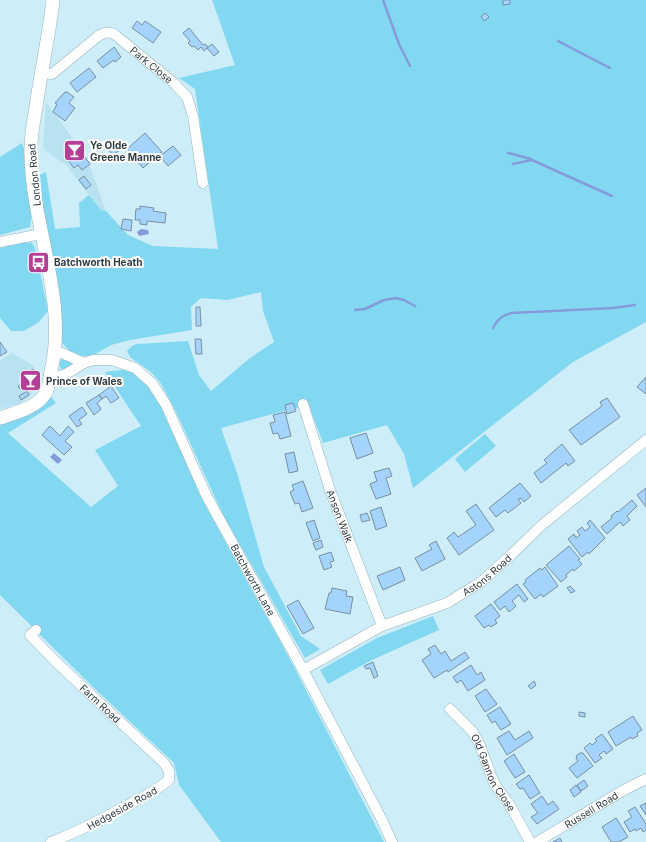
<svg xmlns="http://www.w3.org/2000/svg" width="646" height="842" viewBox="0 0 646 842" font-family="Inter,sans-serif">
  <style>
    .built { fill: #b8e2ef }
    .green { fill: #82d8f1 }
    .water { fill: #849cd9 }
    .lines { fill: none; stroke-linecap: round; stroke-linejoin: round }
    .stream { stroke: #849cd9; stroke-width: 2.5 }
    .building { fill: #a4d4fc; stroke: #788fa1 }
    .minor-casing { stroke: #95b4bf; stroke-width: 11 }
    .major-casing { stroke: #95b4bf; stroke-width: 14 }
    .minor { stroke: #fff; stroke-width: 10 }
    .major { stroke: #fff; stroke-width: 13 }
    .labels { text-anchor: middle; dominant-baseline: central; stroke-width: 4; stroke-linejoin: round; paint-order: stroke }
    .street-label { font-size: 10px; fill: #303d41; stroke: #fff }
    .poi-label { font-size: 10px; font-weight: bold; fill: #303d41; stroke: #fff; text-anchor: start }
  </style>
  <rect width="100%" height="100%" fill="#cdeef9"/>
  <path class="built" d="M46 102 86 156 106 211 101 210 96 204 66 165 47 152 43 146Z
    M12 353 31 364 42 378 37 388 30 396 19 404 0 409V360Z"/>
  <path class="green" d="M212 0H646V322L573 362 413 488 404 454 387 425 323 443 309 406 295 408 221 428 237 473 264 567 301 636 320 649 305 658 223 515 177 414 160 382 151 372 130 357 127 351 132 346 137 344 188 341 199 375 211 391 250 358 274 342 263 311 261 292 227 300 201 298 191 307 192 330 130 340 111 345 92 356H82L70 351 62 343 61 338 37 176 46 172 55 229 80 227 79 203 89 195 101 210 106 211 128 235 153 246 218 249 195 89 179 78 235 65Z
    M22 143 24 149 32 213 30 227 0 235V157Z
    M25 242 32 243 35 248 48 311 39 322 24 331H11L0 318V248Z
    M63 359H67L72 363V365L65 370 61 369 59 365 60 361Z
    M129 369 142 379 158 400 208 510 292 663 384 842H221L179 785 174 763 92 686 0 595V413L50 396 56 403 8 433 91 507 118 486 95 450 141 426 105 372Z
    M485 434 496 446 465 472 455 459Z
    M433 616 439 630 372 660 328 684 320 670 377 638Z"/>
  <path class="water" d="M141 229 148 230 149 234 139 236 137 232Z
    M54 453 62 460 58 464 50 457Z"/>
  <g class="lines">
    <path class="stream" d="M383 0 399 44 410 66
      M558 41 610 68
      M508 153 531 159
      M513 164 532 160 612 196
      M355 310 365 309 384 300 396 298 404 300 415 306
      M493 328C498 319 502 315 512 313L613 308 635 305"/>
  </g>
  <path class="building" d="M503 0H510V4L503 5Z
    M485 13 489 17 485 21 481 17Z
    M137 21 142 25 145 21 161 32 153 43 132 28Z
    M189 28 203 45 205 44 208 47 204 51 201 47 198 50 194 46 192 47 188 43 190 41 183 33Z
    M212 44 219 52 214 56 207 48Z
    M114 47 121 57 115 62 114 60 103 68 97 61Z
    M89 68 96 77 77 92 70 83Z
    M65 92H67L74 97 69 103 75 108 65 121 53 112 57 104 55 103Z
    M145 133 162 152 143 168 127 149Z
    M113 140 121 149 113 155 106 147Z
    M73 141 90 164 82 170 78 165 74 168 67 159 72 155 65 147Z
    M173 146 181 155 168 166 160 156Z
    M84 176 91 185 86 189 79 180Z
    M140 206 154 208 153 211 166 213 165 223 147 221V225L140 224V220H135L136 209H140Z
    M123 219 132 220 131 231 121 229Z
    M196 307H200L201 326H196Z
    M195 339H201L202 354H196Z
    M0 342 7 352 0 356Z
    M33 369 40 377 25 390 22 387 20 389 18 386 28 379 25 375Z
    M646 377V394L637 387Z
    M111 386 119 398 111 403 106 396 102 399 99 395Z
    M27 391 29 395 21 400 19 396Z
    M99 395 102 399 97 403 101 409 94 415 86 403Z
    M607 398 620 417 581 445 569 430 602 406 600 402Z
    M293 403 296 411 287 414 285 405Z
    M82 407 87 414 79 420 82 424 77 427 69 416Z
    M285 412 291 436 280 439 278 433 273 434 270 423 275 422 273 415Z
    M50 426 60 436 68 426 74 432 65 441 72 447 64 455 42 435Z
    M366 433 373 453 357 459 350 438Z
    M562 444 575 461 568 466 566 463 541 483 534 473 547 463 544 460Z
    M294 452 298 471 289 473 285 454Z
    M389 468 392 476 386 478 391 494 376 499 370 484 377 481 374 472Z
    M303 481 313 508 302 512 299 503 295 504 290 492 294 490 292 485Z
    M520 483 531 496 524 502 521 498 518 499 521 503 508 513 505 510 496 517 489 508Z
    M646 488V507L637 495Z
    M632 500 637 506 627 516 630 520 623 526 620 522 607 534 601 527 612 518 611 516 617 511 618 512Z
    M476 504 494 530 459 555 447 538 454 532 458 537 476 525 466 511Z
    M381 507 387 526 376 530 370 511Z
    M367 513 370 520 362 522 360 515Z
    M314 520 320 538 313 541 306 523Z
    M590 520 605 538 589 554 588 552 582 557 568 539 574 534 576 538 580 535 577 531 582 527 585 531 590 527 587 523Z
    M321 540 323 547 316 550 313 543Z
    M436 541 445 559 422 571 415 558 432 549 429 545Z
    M569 546 580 559 578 560 582 564 574 571 573 569 566 575 567 577 561 582 546 565Z
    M331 552 334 561 330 562 332 567 324 570 319 556Z
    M400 567 405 580 383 590 377 576Z
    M545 567 558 586 543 597 541 594 535 599 523 584 526 582 525 580 540 568 542 570Z
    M517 584 528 599 524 602 519 595 512 601 516 606 509 612 505 606 500 610 494 602Z
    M570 586 575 591 571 593 567 588Z
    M332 588 347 591 346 596 353 597 350 614 325 609 329 593H331Z
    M298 600 314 628 303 634 287 606Z
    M491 604 500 616 495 620 497 623 491 627 489 625 484 628 475 616Z
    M435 645 441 654 445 651 451 661 465 652 469 658 448 672 447 670 434 678 422 660 431 654 428 649Z
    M373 662 378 676 374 678 370 668 366 669 364 666Z
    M471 665 477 675 481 672 485 680 468 691 461 680 457 683 453 677Z
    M534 681 536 685 531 689 528 686Z
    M486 689 497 704 485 712 475 696Z
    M500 707 511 724 501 730 495 721 492 723 487 715Z
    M579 712 585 713V717L579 716Z
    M633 716 642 730 637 733 638 736 632 739 631 737 616 746 608 732Z
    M509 731 515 740 529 731 533 738 507 755 497 738Z
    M602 734 613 749 606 754 604 751 599 755 602 758 595 763 584 748 590 743 592 745 597 741 595 739Z
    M580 753H583L593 766 577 778 569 768 578 761 576 758 577 755Z
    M514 754 525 772 515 778 504 761Z
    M529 775 540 793 530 799 523 788 520 789 516 784Z
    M584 780 588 786 581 791 577 785Z
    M576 785 581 792 574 797 570 790Z
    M542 796 548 805 553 801 559 809 537 824 531 817 538 813 531 804Z
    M646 803V815L640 806Z
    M635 807 646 824V830L643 832 641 828 636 831 635 829 630 832 624 822 632 817 628 811Z
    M616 818 628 837 619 842H611L602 827Z
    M560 838 562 842H553Z"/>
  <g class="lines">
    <defs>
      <g id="minor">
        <path id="s1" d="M41 73 52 74 97 37C103 33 107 31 114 34L174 83 187 97 193 116 203 183"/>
        <path d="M0 242 41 234"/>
        <path d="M55 350 84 363"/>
        <path id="s2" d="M50 379 66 374 84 363 93 360H112L135 368 152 383 166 405 206 495 303 670 381 818 392 842"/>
        <path id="s3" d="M303 404 330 490 382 626"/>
        <path id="s4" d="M36 630 30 635 55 661 164 763 169 771V780C155 791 140 799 124 807 100 820 76 833 51 842"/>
        <path id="s5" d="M303 670 382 626 447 603 481 582 511 555 542 525 646 440"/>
        <path id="s6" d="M450 709 472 731 479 743 494 783 511 807 530 842"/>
        <path id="s7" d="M537 842 624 790 646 779"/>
      </g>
      <path id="major" d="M0 418C15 413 36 408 45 394 49 388 50 378 51 371 68 301 32 226 31 155 30 139 33 123 36 107 41 71 49 36 53 0"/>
    </defs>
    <use href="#minor" class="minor-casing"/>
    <use href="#major" class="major-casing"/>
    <use href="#minor" class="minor"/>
    <use href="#major" class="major"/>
  </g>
  <defs>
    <symbol id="bar-square" viewBox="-11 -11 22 22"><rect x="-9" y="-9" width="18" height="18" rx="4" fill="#b33f97" stroke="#fff"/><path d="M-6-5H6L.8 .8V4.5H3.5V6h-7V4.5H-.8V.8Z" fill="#fff"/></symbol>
    <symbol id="bus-square" viewBox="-11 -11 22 22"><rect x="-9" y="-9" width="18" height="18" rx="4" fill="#b33f97" stroke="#fff"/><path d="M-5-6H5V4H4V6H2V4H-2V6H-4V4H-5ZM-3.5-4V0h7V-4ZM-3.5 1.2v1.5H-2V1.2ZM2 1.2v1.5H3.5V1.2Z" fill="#fff"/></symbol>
  </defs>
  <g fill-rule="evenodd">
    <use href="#bar-square" x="62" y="138" width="25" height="25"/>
    <use href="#bus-square" x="26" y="250" width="25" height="25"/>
    <use href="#bar-square" x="18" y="368" width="25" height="25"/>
  </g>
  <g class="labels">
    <g class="street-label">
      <text stroke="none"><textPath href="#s1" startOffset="136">Park Close</textPath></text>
      <text transform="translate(34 175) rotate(-95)">London Road</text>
      <text stroke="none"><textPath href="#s3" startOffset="118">Anson Walk</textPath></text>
      <text stroke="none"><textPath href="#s5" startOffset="208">Astons Road</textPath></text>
      <text stroke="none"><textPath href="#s2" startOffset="335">Batchworth Lane</textPath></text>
      <text stroke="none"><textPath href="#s4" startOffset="106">Farm Road</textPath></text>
      <text stroke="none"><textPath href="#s6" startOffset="78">Old Gannon Close</textPath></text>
      <text transform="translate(122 808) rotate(-29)">Hedgeside Road</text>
      <text stroke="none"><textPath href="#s7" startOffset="63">Russell Road</textPath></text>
    </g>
    <g class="poi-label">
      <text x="90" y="145">Ye Olde<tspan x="90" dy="12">Greene Manne</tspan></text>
      <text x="54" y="262">Batchworth Heath</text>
      <text x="46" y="381">Prince of Wales</text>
    </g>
  </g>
</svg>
